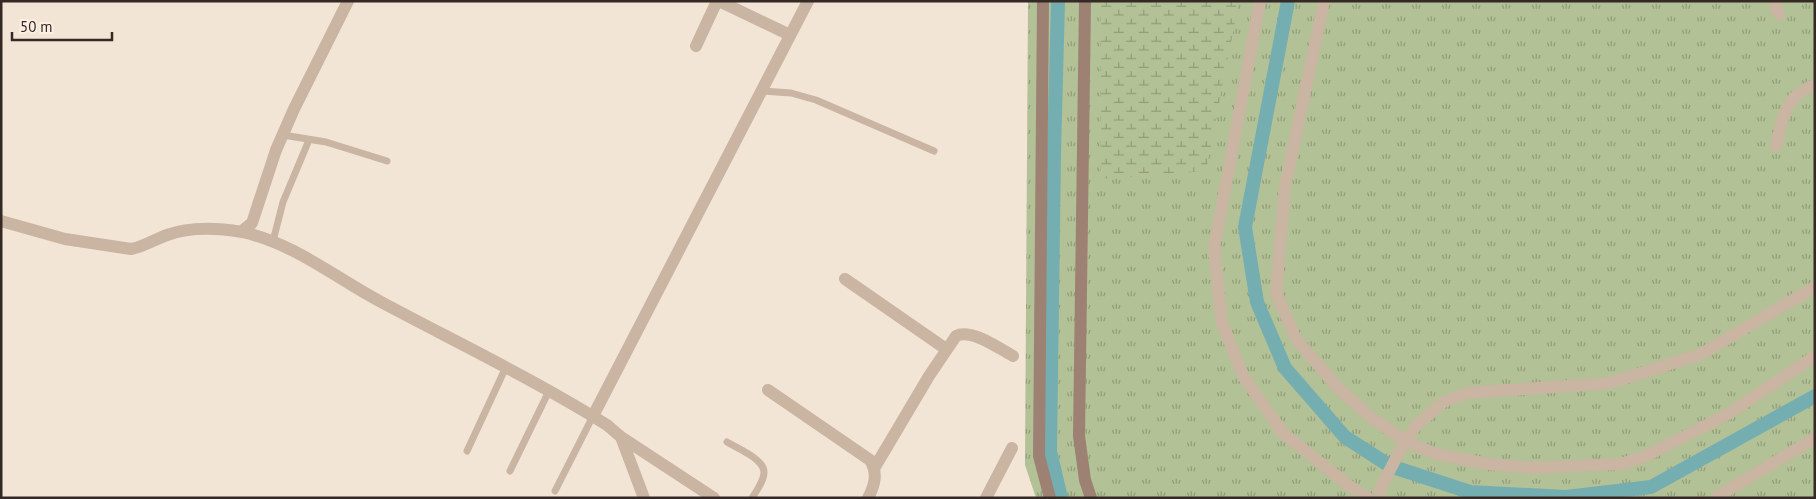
<svg xmlns="http://www.w3.org/2000/svg" width="1816" height="499" viewBox="0 0 1816 499" font-family="'PT Sans',sans-serif">
  <style>
    .grass { fill: url(#grass-tufts) }
    .wetland { fill: url(#wetland-marsh) }
    .lines { fill: none; stroke-linecap: round; stroke-linejoin: round }
    .canal { stroke: #74aeb0; stroke-width: 14 }
    .lane { stroke: #cab4a2; stroke-width: 7 }
    .street { stroke: #cab4a2; stroke-width: 12 }
    .secondary { stroke: #9d8273; stroke-width: 12 }
  </style>
  <defs>
    <pattern id="grass-tufts" width="24" height="20" patternUnits="userSpaceOnUse" patternTransform="scale(1.25)"><rect width="24" height="20" fill="#b3c196"/><path d="M3 7l-1-3M5 7V3M7 7l1-3M15 17l-1-3M17 17v-4M19 17l1-3" fill="none" stroke="#929d7a"/></pattern>
    <pattern id="wetland-marsh" width="20" height="14" patternUnits="userSpaceOnUse" patternTransform="scale(1.25)"><rect width="20" height="14" fill="#b3c196"/><path d="M1 5h8M5 5V1M11 12h8M15 12V8" fill="none" stroke="#929d7a"/></pattern>
  </defs>
  <rect width="100%" height="100%" fill="#f2e5d6"/>
  <path class="grass" d="M1028 1H1815V498H1036L1025 465Z"/>
  <path class="wetland" d="M1101 1H1239L1206 171 1101 179Z"/>
  <g class="lines">
    <path class="canal" d="M1058 1 1054 153 1050 451 1061 498
      M1288 1 1245 227 1257 302 1285 368 1345 437 1390 466 1470 492 1566 497 1651 487 1815 396"/>
    <path class="lane" d="M762 91 791 93 816 100 934 151
      M283 135 326 142 387 161
      M273 241 283 202 309 140
      M727 442C737 448 764 459 764 472 764 481 757 490 752 498
      M467 451 506 367
      M510 471 549 391
      M555 491 593 416"/>
    <path class="street" d="M719 1 790 35
      M1260 1 1214 248 1222 323 1243 376 1283 433 1348 485 1368 498
      M1324 1 1285 187 1276 292 1296 339 1339 389 1372 418 1405 441 1436 454 1488 464 1534 468 1622 464 1648 455 1728 414 1815 356
      M1777 1 1775 8 1779 14
      M696 46 717 1
      M1776 146C1783 118 1784 96 1815 85
      M1 221 65 239 131 249C144 247 155 239 167 235 189 227 218 228 242 232 294 243 337 279 383 303 458 343 535 380 607 425L621 437 644 498
      M241 232 252 223 276 150 294 109 348 1
      M845 279 946 349
      M768 390 870 460C878 473 875 485 868 498
      M593 416 808 1
      M621 437 714 498
      M875 467 929 376 956 336C971 328 1000 349 1013 356
      M986 498 1012 448
      M1379 498 1380 489 1405 441 1416 426 1443 402 1467 393 1610 383 1701 354 1815 287
      M1715 498 1815 438"/>
    <path class="secondary" d="M1043 1 1039 456 1050 498
      M1085 1 1079 436 1085 480 1091 498"/>
  </g>
  <rect width="1816" height="499" fill="none" stroke="#342925" stroke-width="5"/>
  <path d="M12 32v8h100v-8" fill="none" stroke="#342925" stroke-width="2.5"/>
  <text x="20" y="32" font-size="15" fill="#342925" stroke="#faefe2" stroke-width="4" paint-order="stroke">50 m</text>
</svg>
